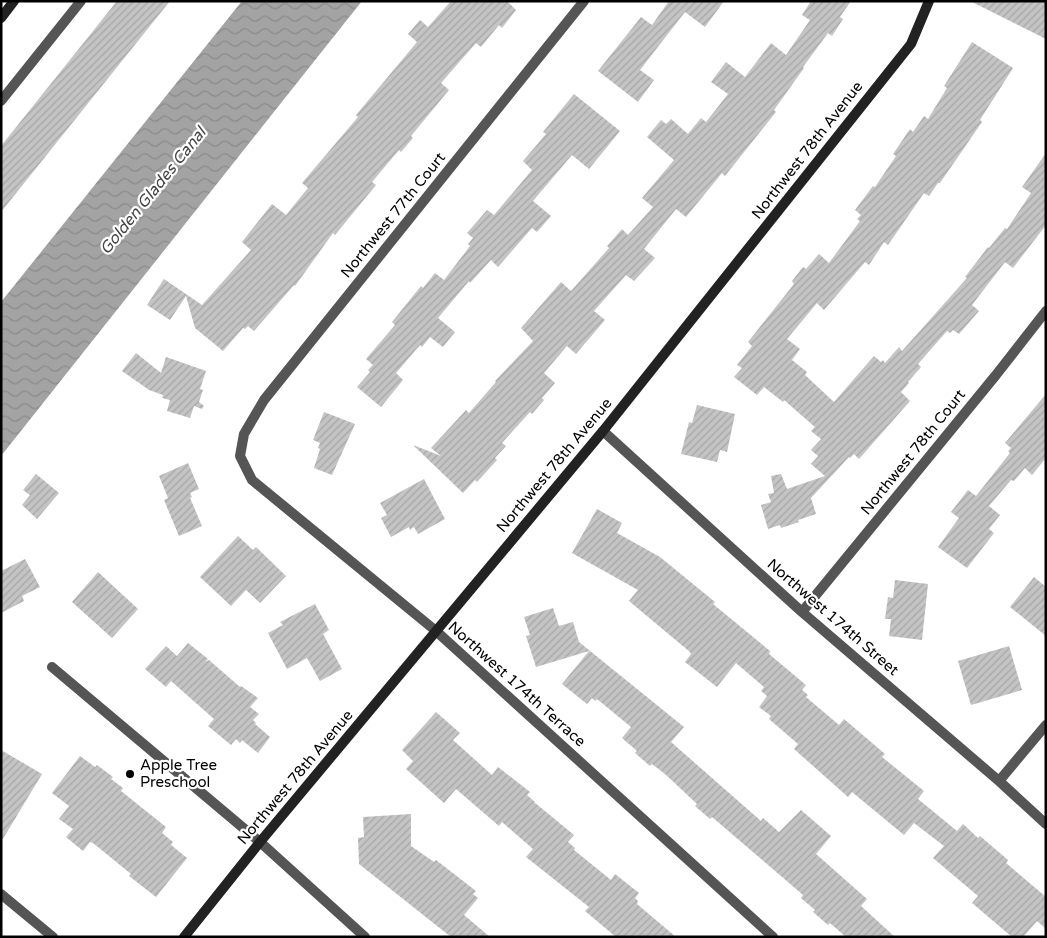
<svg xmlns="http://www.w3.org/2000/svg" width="1047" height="938" viewBox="0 0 1047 938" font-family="'Varela Round',sans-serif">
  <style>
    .water { fill: url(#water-waves) }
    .building { fill: url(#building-hatch) }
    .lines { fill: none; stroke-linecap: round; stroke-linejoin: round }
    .street { stroke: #555; stroke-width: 10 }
    .secondary { stroke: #222; stroke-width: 10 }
    .poi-dot { fill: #000; stroke: #fff; stroke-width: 2 }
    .labels { text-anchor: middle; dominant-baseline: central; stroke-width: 4.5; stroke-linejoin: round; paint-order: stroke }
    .street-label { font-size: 15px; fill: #000; stroke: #fff }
    .poi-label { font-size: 15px; fill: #000; stroke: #fff; text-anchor: start }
    .water-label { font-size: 16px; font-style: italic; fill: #444; stroke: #fff }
  </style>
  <defs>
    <pattern id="water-waves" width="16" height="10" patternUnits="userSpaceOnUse" patternTransform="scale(1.25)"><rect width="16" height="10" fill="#a3a3a3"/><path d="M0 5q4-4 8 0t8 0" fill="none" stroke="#8b8b8b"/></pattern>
    <pattern id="building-hatch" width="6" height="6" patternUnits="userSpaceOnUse" patternTransform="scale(1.25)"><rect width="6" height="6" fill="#c4c4c4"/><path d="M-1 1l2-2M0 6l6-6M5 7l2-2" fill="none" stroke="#a7a7a7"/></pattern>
  </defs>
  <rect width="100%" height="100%" fill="#fff"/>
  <path class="water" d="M242 1H362L1 456V302Z"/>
  <path class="building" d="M117 1H170L1 212V146Z
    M451 1H507L516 10 502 28 499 25 481 47 476 43 441 83 449 90 411 136 413 138 401 152 399 150 372 182 376 185 335 235 333 233 295 286 294 285 254 331 248 326 245 329 243 328 223 351 195 328 186 296 170 320 147 305 164 279 202 305 251 250 242 242 272 204 286 215 308 188 302 183 358 117 356 115 417 42 408 34 420 20 428 27Z
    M669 1H724L705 27 685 12 640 70 654 80 638 102 598 71 641 17 652 25Z
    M811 1H851L840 17 843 19 832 36 828 33 803 67 804 68 774 110 776 112 725 176 722 173 686 217 676 209 644 249 655 258 634 281 626 275 594 311 605 320 576 354 567 346 544 373 555 383 542 398 544 400 532 414 530 412 502 443 506 446 495 458 497 460 477 482 475 480 463 493 413 445 441 456 431 448 466 410 469 413 496 382 495 381 533 341 521 328 561 282 571 291 609 248 607 246 622 229 628 235 653 207 642 198 674 160 647 137 661 120 666 124 671 119 688 134 701 118 706 122 728 94 711 82 726 62 745 77 771 43 786 55 810 20 802 15Z
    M970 1H1046V39Z
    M972 42 1013 68 980 120 982 122 940 183H938L929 196 924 193 888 245 884 242 869 265 865 262 824 310 817 303 787 339 800 349 792 360 807 372 805 375 834 402 874 356 881 362 883 360 885 363 899 347 902 351 967 278 965 277 988 247 989 248 1005 228 1007 229 1031 193 1022 187 1046 153V225L1013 268 1005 262 972 305 979 311 959 334 953 330 950 333 947 331 918 364 921 367 908 382 909 383 901 392 910 401 859 459 854 454 850 458 849 457 811 498 816 514 798 520 799 522 781 528 780 525 768 529 761 505 771 502 768 494 774 493 771 476 781 474 787 489 825 476 811 464 818 456 811 450 821 439 811 431 815 427 784 400 783 402 764 387 757 395 734 377 742 368 737 365 752 346 748 342 794 284 792 281 803 267 806 269 819 254 829 263 860 221 857 219 861 215 855 210 873 186 875 187 896 156 893 154 910 129 913 132 924 116 928 119 947 88 944 86Z
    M574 94 620 131 589 169 572 155 533 201 551 216 537 232 532 228 498 267 491 260 470 283 469 281 438 318 455 332 443 347 430 337 422 347 420 345 396 373 403 380 381 407 357 387 370 372 368 370 373 365 366 359 395 325 392 322 421 286 423 288 435 273 444 280 470 246 468 244 473 238 467 233 487 210 494 215 532 170 523 161 546 134 543 132Z
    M136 353 161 373 166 357 206 371 200 389 203 390 199 402 204 406 202 409 194 406 190 418 167 411 170 400 162 398 163 395 149 390 122 371Z
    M1046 394V458L1032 475 1025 468 1014 481 1011 480 989 506 1000 515 989 529 994 533 967 568 938 547 959 518 951 512 968 490 976 496 1010 453 1008 451 1011 448 1005 443Z
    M697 405 735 414 727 452 720 450 717 462 681 454 689 422 692 423Z
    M324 412 355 424 332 475 314 468 320 449 318 448 320 443 313 440Z
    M188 463 199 489 190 493 192 497 190 498 202 526 179 536 164 500 168 498 159 476Z
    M36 474 59 493 37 519 22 505 30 495 23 490Z
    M424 479 445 519 418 534 414 527 410 530 409 527 391 537 381 518 387 515 380 503Z
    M597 509 622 523 617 533 660 557 715 602 713 604 770 651 769 654 806 685 802 690 808 695 806 697 839 725 844 719 885 754 882 757 924 791 918 799 957 831 963 824 978 838 980 836 1008 860 1006 863 1046 897V929L1037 921 1023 937H1012L972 903 978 896 933 858 944 846 914 823 904 835 852 792 848 797 794 749 798 744 769 719 771 716 759 707 767 696 761 691 764 687 736 663 717 687 685 662 691 654 690 652 629 601 638 590 572 553Z
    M238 536 253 550 256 547 286 576 260 603 246 590 231 606 200 577Z
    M25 559 40 587 22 596 24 601 1 613V571Z
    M98 572 138 609 112 638 72 602Z
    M1034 577 1046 587V636L1010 607Z
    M895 580 928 584 922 640 889 636 891 619H885L888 597 893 598Z
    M315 604 329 630 323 634 342 669 320 681 307 658 287 669 268 633 283 625 280 622Z
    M553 608 559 626 573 622 579 642 684 727 671 742 761 821 763 818 779 832 801 810 831 836 816 854 867 899 861 906 895 937H846L830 923 828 925 813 912 815 910 801 898 803 895 712 817 710 819 695 806 697 804 665 774 652 764 650 766 635 753 637 751 622 738 631 727 597 699 595 701 592 698 587 704 562 684 589 651 536 667 526 636 530 635 524 617Z
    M188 643 208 659 205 662 209 660 240 687 241 686 258 698 250 707 259 714 253 720 256 723 255 724 270 737 258 753 242 740 240 743 236 739 231 745 208 726 214 719 171 681 166 687 145 669 166 646 177 656Z
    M1009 646 1022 690 971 705 958 661Z
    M436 712 460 733 453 740 492 775 498 767 530 792 527 795 535 802H534L574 835 568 842 575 848 574 850 611 880 615 874 639 893 635 898 638 901 637 904 676 937H616L585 911 589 907 526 857 533 849 502 822 499 826 456 789 444 803 406 769 413 761 402 750Z
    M1 750 42 774 1 842Z
    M80 756 95 767 97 765 113 777 111 779 123 788 121 791 166 827 162 833 173 842 171 845 187 858 156 897 129 876 131 874 93 843 90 842 83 851 66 837 73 829 59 819 69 806 52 793Z
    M411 814V846L434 862 436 860 476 891 473 894 478 898 464 915 490 937H451L359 864 358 838 364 837 363 817Z"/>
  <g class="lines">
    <path class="street" d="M584 1 264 400 244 434 240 456 252 480 436 631 773 937
      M1 101 81 1
      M603 431 802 612 999 781 1046 824
      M802 612 996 375 1046 311
      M52 667 260 842 365 937
      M999 781 1046 725
      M1 894 53 937"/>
    <path class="secondary" d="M1 18 14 1
      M184 937 260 842 603 431 911 44 929 1"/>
  </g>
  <circle class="poi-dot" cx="130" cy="774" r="5"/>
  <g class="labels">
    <g class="street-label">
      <text transform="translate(807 150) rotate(-52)">Northwest 78th Avenue</text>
      <text transform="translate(393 215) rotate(-51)">Northwest 77th Court</text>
      <text transform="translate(913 452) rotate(-51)">Northwest 78th Court</text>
      <text transform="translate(554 465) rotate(-50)">Northwest 78th Avenue</text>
      <text transform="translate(833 617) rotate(41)">Northwest 174th Street</text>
      <text transform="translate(517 684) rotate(42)">Northwest 174th Terrace</text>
      <text transform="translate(295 777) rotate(-50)">Northwest 78th Avenue</text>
    </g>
    <g class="poi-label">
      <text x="140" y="765">Apple Tree<tspan x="140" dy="17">Preschool</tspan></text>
    </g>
    <g class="water-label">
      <text transform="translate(153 191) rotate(-51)">Golden Glades Canal</text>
    </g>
  </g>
  <rect width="1047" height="938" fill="none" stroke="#000000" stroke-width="5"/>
</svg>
